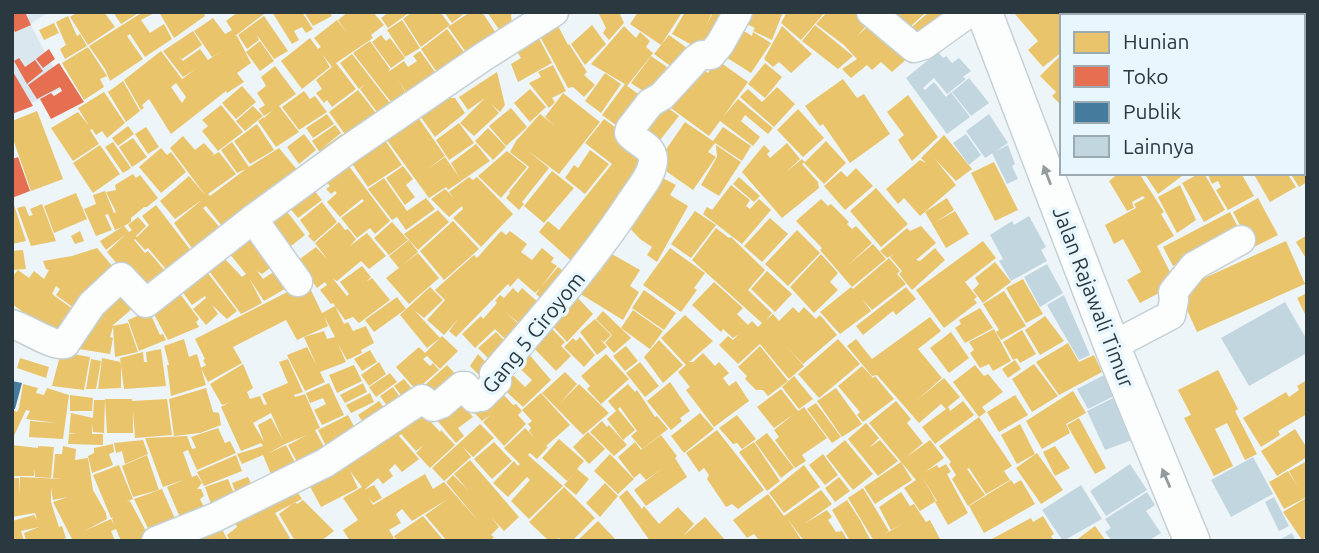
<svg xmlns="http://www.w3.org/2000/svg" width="1319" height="553" viewBox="0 0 1319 553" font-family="Ubuntu,sans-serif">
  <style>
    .built { fill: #dae7ee }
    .homes { fill: #e9c46a; fill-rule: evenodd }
    .shops { fill: #e76f51 }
    .public { fill: #457b9d }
    .building { fill: #c2d6e0 }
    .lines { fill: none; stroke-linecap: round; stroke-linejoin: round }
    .minor-casing { stroke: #c5d0d5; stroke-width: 31 }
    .major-casing { stroke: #c5d0d5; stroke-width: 38 }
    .minor { stroke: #fcfefe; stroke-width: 28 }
    .major { stroke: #fcfefe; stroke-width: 35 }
    .oneway { fill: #939b9f }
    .labels { text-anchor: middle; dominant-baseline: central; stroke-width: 7; stroke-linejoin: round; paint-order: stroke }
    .street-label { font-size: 21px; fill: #2a3840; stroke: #e8f7fe }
  </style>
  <rect width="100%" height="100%" fill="#edf5f9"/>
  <path class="built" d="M12 12H49L30 24 64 87 12 113Z"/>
  <path class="homes" d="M78 12H104L115 27 88 45 70 17Z
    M113 12H140L121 24Z
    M143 12H156L141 20 150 33 164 24 172 39 145 57 130 34 127 36 143 59 110 81 105 69 89 46Z
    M159 12H203L205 16 174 38Z
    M238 12H263L264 14 235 36H237L251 63 237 73 244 82 227 93 226 91 171 134 149 99 142 105 144 108 141 110 124 80 161 51 182 79 196 69 183 77 163 51 193 31 202 45 182 59 177 54 183 61 200 49 208 60 222 51 212 57 194 31 213 18 225 34 232 30 226 21ZM176 83 186 97 182 103 171 87Z
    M272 12H302L313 29 306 33 302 27 294 31 299 40 292 44Z
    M304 12H329L332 16 313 26Z
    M348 12H373L384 25 371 35 373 38 336 63 356 89 332 107 327 100 324 103 316 93 322 89 316 80 332 67 322 54 330 67 302 89 281 61 310 38 318 49 321 47 314 38 337 20 347 33 338 20Z
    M389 12H410L388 28 381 18Z
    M412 12H440L450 25 421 47 403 19Z
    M444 12H466L452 23Z
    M470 12H480L484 15 502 42 473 62 448 27Z
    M487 12H511L512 28 507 41Z
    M598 12H619L624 23 609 40 603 33 606 28Z
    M638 12H677L681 14 661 45 630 24Z
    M685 12H712L707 24 713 12H735L701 50 672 34Z
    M745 12H783L772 40 753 31 755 28 742 22Z
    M787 12H825L801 40 781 23Z
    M827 12H849L851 14 855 12 867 25 857 36 868 26 879 38 886 33 910 56 892 72 881 62 872 70 867 65 851 78 842 69 857 59 844 45 816 24Z
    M893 12H926L908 29Z
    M929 12H944L950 18 923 45 905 33Z
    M1017 12H1071L1074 16H1062V52L1043 67 1028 50 1038 41 1015 14Z
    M1122 12H1159L1154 16H1123Z
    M1161 12H1181L1184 16H1156Z
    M1188 12H1234L1236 16H1191Z
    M1267 12H1290L1293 16H1270Z
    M68 16 77 36 80 34 87 46 65 59 60 49 66 45 56 22Z
    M264 16 288 51 274 59 257 35 259 40 247 49 238 35Z
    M402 20 420 48 405 57 387 30Z
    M555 20 568 45 569 44 587 72 584 75 595 85 584 97 573 87 568 88 537 31Z
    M54 23 59 33 44 40 39 30Z
    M592 25 606 44 585 65 571 44Z
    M815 25 853 56 838 69 802 41Z
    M624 26 636 38 640 32 650 41 646 47 653 53 627 86 647 100 624 131 602 115 625 84 591 64Z
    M782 26 812 54 791 73 779 62 773 67 764 59Z
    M739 28 752 36 753 32 771 43 751 73 721 54Z
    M447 29 472 63 445 84 421 49Z
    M534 29 552 63 518 82 511 64 521 58 511 42Z
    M381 35 386 41 390 38 405 58 391 68 372 42Z
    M669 35 694 53 680 73 654 54Z
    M260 41 274 61 260 71 246 52Z
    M370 41 390 69 388 72 404 61 408 67 417 61 413 56 420 51 443 83 414 104 398 80 412 103 398 111 353 53Z
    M88 47 107 76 100 79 104 87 84 100 62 63Z
    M352 54 397 112 382 119 360 89 367 83 359 89 340 63Z
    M1062 54V106L1052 96 1056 92 1040 76Z
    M651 56 667 67 665 70 673 76 652 97 631 83Z
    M717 60 748 82 723 117 738 99 773 128 768 134 745 115 741 121 760 137 753 146 720 121 709 136 664 103 695 64 708 73Z
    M765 63 782 77 765 98 748 84Z
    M553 65 566 91 552 98 555 102 549 108 529 83 541 77 538 72Z
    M275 66 296 94 279 106 299 132 276 147 258 121 264 117 266 119 265 117 273 110 264 116 259 109 265 105 257 93 266 86 261 77Z
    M497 72 505 105 500 112 491 104 499 113 474 136 460 123 485 98 468 110 459 97Z
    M605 73 621 84 601 113 585 101Z
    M843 79 857 98 864 94 890 134 850 163 823 124 820 126 805 106Z
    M123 81 140 111 126 122 108 92Z
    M242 86 256 102 236 119 222 103Z
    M777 87 795 104 774 127 740 97 748 89 762 102Z
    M444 88 451 98H455L465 113 435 137 418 113Z
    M530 89 546 107 530 122 514 103Z
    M358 90 383 122 352 144 329 112Z
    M304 91 310 99 315 96 327 112 299 130 282 107Z
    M104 92 125 123 107 138 102 131 96 135 92 129 90 130 99 144 73 161 51 128 78 112 89 126 78 108Z
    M563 93 600 122 559 174 527 150 549 168 522 202 524 204 519 210 506 198 510 193 509 192 529 167 510 152 516 141 540 114 555 126 545 117Z
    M908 95 938 137 912 161 898 140 904 135 887 112Z
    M657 100 679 116 653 149 632 134Z
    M221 105 243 132 218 151 202 131 208 126 202 120Z
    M253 106 263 116 245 131 236 121Z
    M511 108 527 127 506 146 489 126Z
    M798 109 824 138 803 157 777 130Z
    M413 110 445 156 426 170 445 157 459 177 451 163 476 144 490 161 448 190 446 187 429 198 381 132 399 120 405 128 399 119Z
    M37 111 63 179 31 191 12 136V121Z
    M327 114 334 124 313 138 306 128Z
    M604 119 631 139 648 163 576 265 539 232 548 221 559 230 612 164 585 143Z
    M685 122 713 141 723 127 751 146 742 161 715 143 708 152 716 157 693 190 656 164Z
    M459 123 474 143 449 160 436 140Z
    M257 124 274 150 250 164 234 141Z
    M335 125 341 133 321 149 342 134 349 145 326 161 312 141Z
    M128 126 134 134 118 146 112 138Z
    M146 127 159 147 148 154 135 134Z
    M488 128 506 147 493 160 475 141Z
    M380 133 402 165 368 187 347 156Z
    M304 134 316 150 299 164 287 147Z
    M944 135 972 169 956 181 934 158 956 185 920 216 904 198 898 204 886 189 920 160 926 163 921 158Z
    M183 136 195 150 204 143 214 154 212 156 219 152 236 174 208 194 210 196 246 169 237 173 221 150 232 142 249 167 279 148 304 178 229 235 206 206 203 208 229 238 201 261 174 223 203 199 175 219 160 201 189 176 206 196 170 148Z
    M133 138 147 157 132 167 119 147Z
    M826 141 846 163 824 184 804 163Z
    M113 142 131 168 123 173 105 147Z
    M787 143 800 159 785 173 802 159 805 162 802 164 818 182 819 188 782 218 742 172 764 145 770 151 767 154 770 158Z
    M100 145 120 174 93 193 73 163Z
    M716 145 741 162 719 196 701 185 717 157Z
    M1303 146 1307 151V182L1299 187 1290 173H1303Z
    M161 148 167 155 171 152 186 172 161 193 139 167Z
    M590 150 609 164 585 194 565 178 574 165 578 168Z
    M507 151 527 167 501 198 478 176Z
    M345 161 390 221 375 234 370 228 357 238 341 218 364 201 362 199 340 217 327 202 337 193 335 191 331 194 326 189 330 186 324 179Z
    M994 162 1018 210 995 221 971 173Z
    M403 166 413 179 406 185 415 197 405 205 386 178Z
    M856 168 873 186 845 210 824 186 841 171 847 177Z
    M552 171 574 188 544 223 524 206Z
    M1119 173H1139L1164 212 1161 214 1174 236 1157 246 1176 284 1140 303 1127 280 1141 272 1123 239 1114 244 1105 225 1136 208 1134 204 1145 198 1143 196 1132 202 1134 208 1127 211 1109 181Z
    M1144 173H1186L1158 194Z
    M1200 173H1204L1225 210 1204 222 1182 183Z
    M1207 173H1241L1254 196 1228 210 1216 190 1221 187 1218 181 1212 184Z
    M1253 173H1287L1296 187 1270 202Z
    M133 174 136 178 140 175 158 198 147 207H144L131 218V222L124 226 129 232 132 230 128 225 138 217 146 226 136 236 137 237 149 225 142 216 156 205 199 261 175 280 148 248 145 250 135 239 134 240 145 253 148 251 173 280 154 297 124 272 107 252 126 234 106 250 100 241 122 227 115 230 108 214 105 215 112 230 96 236 84 209 96 204 93 195 105 191 114 213 116 212 106 192 116 190 115 185Z
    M657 175 676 185 670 195 688 206 657 262 647 255 652 247 640 239 627 225Z
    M469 177 473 180 477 177 513 214 481 247 453 218 463 209 462 206 449 217 431 199 445 189 454 198 449 192Z
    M739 177 760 196 754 202 733 184Z
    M384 178 407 211 426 198 435 209 406 230 397 217 392 220 368 189Z
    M731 185 750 200 746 206 750 209 759 199 771 210 742 244 703 214 707 207 712 210Z
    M1180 185 1196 220 1177 233 1158 197Z
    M876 188 908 224 881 247 850 211Z
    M314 190 322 200 298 218 285 202Z
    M76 193 87 219 54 233 44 206Z
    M947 198 954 210 936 222 955 211 969 234 946 248 925 212Z
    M1258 198 1278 235 1252 248 1233 212Z
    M821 199 828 206 831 204 849 222 847 224 852 229 856 226 872 243 847 266 873 244 886 259 852 287 820 250 822 248 796 221Z
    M322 202 337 222 314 242 308 236 310 234 300 220Z
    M42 204 56 241 31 246 17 208 25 206 29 216 33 215 30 209Z
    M12 205H14L26 241 12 244Z
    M282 205 305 235 281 254 258 224Z
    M438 210 449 222 418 250 404 234Z
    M695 211 716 225 691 258 671 244Z
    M1230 212 1240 231 1173 266 1163 247Z
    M770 218 788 234 762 262 744 246Z
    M453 221 479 249 444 280 420 251Z
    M339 222 345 230 348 229 356 239 350 246 367 233 386 256 369 269 361 261 337 281 333 279 347 296 349 294 340 282 362 266 371 277 366 282 372 278 390 300 359 323 353 317 345 320 333 303 331 304 320 290 327 285 325 282 317 288 308 275 289 267 316 247 328 260 315 243Z
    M392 222 408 240 389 255 374 238Z
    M252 223 281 260 262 274 257 271 263 279 284 265 295 283 264 301 249 278 262 303 241 314 204 264ZM229 253 246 274 242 277 224 258Z
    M921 226 936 243 916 260 920 261 935 248 945 260 912 290 899 274 902 271 890 257 894 254 887 258 880 251 907 228 910 231Z
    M716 228 729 238 731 237 765 270 748 290 772 313 766 320 773 314 779 321 793 307 799 313 804 307 816 319 820 315 837 335 803 364 786 346 804 366 789 379 760 344 738 364 719 345 728 336 733 340 739 334 733 338 723 329 721 332 692 305 714 282 743 308 737 314 748 325 752 321 758 327 762 323 692 260Z
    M797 230 820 253 788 286 765 264Z
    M80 231 84 241 75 244 71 236Z
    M501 231 506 235 510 231 527 244 521 252 532 260 542 248 554 258 551 262 557 266 541 287 558 267 573 278 551 307 536 294 540 288 535 293 518 278 510 287 508 284 456 337 449 331 459 318 444 335 427 320 445 300 435 290 474 255 477 258Z
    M1307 235V260L1296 242Z
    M409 240 418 252 399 268 389 256Z
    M983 241 996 258 965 282 977 297 974 299 977 303 944 328 916 290Z
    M1286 241 1305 284 1197 332 1178 290Z
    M97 248 113 267 82 314 56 295 60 289 56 286 52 294 81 315 63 341 12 304V277L18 270 29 278 34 271 44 279 49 270 46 269 43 261 72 256Z
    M670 248 705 273 694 288 697 290 681 312 643 285Z
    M23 250 26 269 12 270V251Z
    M418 253 439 278 409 304 386 278Z
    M610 253 640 270 630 286 639 292 623 320 574 290 594 268 601 271Z
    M821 254 838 273 830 282 838 290 814 313 790 287Z
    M889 258 900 271 897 274 906 284 872 310 862 299 871 311 840 334 820 312 851 287 853 289Z
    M995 262 1011 282 983 303 973 290 979 284 975 278Z
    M201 264 237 311 227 319 212 305 218 314 206 325 193 309 206 298 205 296 192 305 176 283Z
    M767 271 792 294 775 312 751 289Z
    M1023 279 1043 314 1026 323 1006 288Z
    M307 282 322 313 335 306 344 324 348 322 353 331 366 326 374 343 361 350 362 353 347 360 338 344 346 362 320 372 325 382 305 391 287 355 307 347 317 366 304 337 324 331 327 339 335 337 324 316 328 326 297 340 286 320 233 347 242 363 208 382 201 368 206 365 203 360 205 359 195 339Z
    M174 286 199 319 196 322 199 327 168 340 150 307Z
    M430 287 443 300 424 318 414 310 440 338 427 348 400 315Z
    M906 287 916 299 896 315 893 311 863 335 856 326Z
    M513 288 518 293 522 288 539 303 527 329 506 313 527 331 511 345 495 329 475 348 462 334 481 316 483 319 497 303 495 301 500 295 504 298Z
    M644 290 676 313 664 330 632 308Z
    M108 291 141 301 112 326 128 323 138 352 115 357 113 327 110 337 113 338 110 354 79 349 90 308 106 320 92 308Z
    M1004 291 1026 326 1001 340 996 332 999 330 983 304Z
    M1307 293V318L1297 298Z
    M575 295 593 314 567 342 549 322Z
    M397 297 406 309 374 332 365 320Z
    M980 308 993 328 965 343 955 328 961 324 959 320Z
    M633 310 663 331 650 349 621 328Z
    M149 311 160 335 163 334 166 340 139 351 128 320Z
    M603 311 631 338 614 353 605 343 612 335 596 319Z
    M685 315 713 341 689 362H693L703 353 715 366 719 362 729 373 723 378 729 386 736 381 749 401 714 427 686 390 690 387 678 372 686 365 661 338Z
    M1045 316 1064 341 1040 355 1025 330Z
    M930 317 941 331 918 349 942 378 916 401 944 378 960 397 948 407 950 411 963 401 974 415 935 444 922 427 946 409 941 404 919 423 877 375 872 376 847 346 856 339 872 359Z
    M595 319 611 335 604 342 600 339 607 347 597 355 580 332Z
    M548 325 565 342 561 346 571 356 556 371 529 343Z
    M994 329 1011 361 993 371 989 364 980 368 970 353 974 350 969 342Z
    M1022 330 1036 354 1020 363 1017 358 1013 360 1003 342Z
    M496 332 512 348 497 367 478 348Z
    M951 332 969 358 949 373 930 348Z
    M442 336 458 351 440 369 427 356 423 359 430 366 433 363 439 370 416 390 396 367 419 347 425 353Z
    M580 337 595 355 584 367 564 347 573 338 576 341Z
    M184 339 189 357 197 354 206 385 171 396 167 365H169L164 346Z
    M838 339 860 364 819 398 798 374Z
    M659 340 683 365 663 383 644 357Z
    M1068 343 1079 362 1094 355 1102 372 1059 395 1036 362Z
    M626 346 638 361 625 371 613 356Z
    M760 346 788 381 768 396 763 390H756L745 379 747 376 738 367Z
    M161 349 166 386 124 389 120 358 143 352 144 362H147L146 352Z
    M370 350 377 362 362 371 354 359Z
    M61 352 90 357 84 390 52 386Z
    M527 352 551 380 523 407 498 384 510 372 525 387 532 380 515 364Z
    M478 354 493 370 483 379 470 366Z
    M606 354 629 379 601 404 587 389 590 386 581 376Z
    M20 358 49 367 46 378 17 368Z
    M102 358 121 362V388L98 389Z
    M91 359 101 361 96 389H86Z
    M288 359 303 392 294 395 295 397 305 394 320 428 315 430 330 458 303 473 288 445 307 435 285 444 267 454 286 445 301 474 275 484 263 455 242 464 237 454 263 446 261 443 241 451 221 407 228 403 222 405 210 384 243 364 253 388 247 392 250 399 260 396 264 405 267 404 262 394 288 383 279 362ZM271 413 283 440 271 418 258 425 264 442 253 423Z
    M1015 360 1021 369 1008 378 1002 369Z
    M379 362 386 374 369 386 361 375Z
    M640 362 659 386 645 397 626 373Z
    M1034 364 1058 396 1032 412 1012 379Z
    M354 365 362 381 337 393 329 375Z
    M447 365 462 381 440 401 425 385Z
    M975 365 984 376 988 374 1003 392 982 407 986 412 979 417 1012 466 1004 471 1010 480 986 494 969 468 967 469 985 495 968 506 952 479 956 475 949 464 951 462 939 446 979 417 953 382Z
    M862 366 873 378 875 376 894 399 863 422 857 415 860 412 838 386Z
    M1218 370 1238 409 1235 411 1257 454 1245 460 1227 423 1215 429 1233 466 1214 476 1184 418 1191 415 1178 390Z
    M565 372 577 384 560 403 579 384 609 413 583 435 542 393Z
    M390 373 397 382 376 397 369 387Z
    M794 376 813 399 799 409 782 387Z
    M404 379 417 395 407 403 394 386Z
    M1307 380V414L1278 431 1280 435 1261 447 1243 418 1286 392 1289 397 1299 390 1297 386Z
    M670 382 690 411 680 418 682 421 671 430 647 401Z
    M329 383 344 415 322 425 314 410 326 404 323 398 310 403 306 393Z
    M363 383 367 392 345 403 340 395Z
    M23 384 38 388 36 393 44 395 47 388 69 395 63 439 29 437 30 421 57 423 26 419 30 411 26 410 12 440V410L17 412 19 408Z
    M628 384 635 392 637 390 655 417 657 416 668 429 642 449 631 436 637 431 620 407 618 409 635 430 623 440 607 419 616 411 608 401Z
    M495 385 513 405 516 404 522 411 518 415 526 424 504 446 483 422 490 415 482 421 471 409Z
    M393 387 406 406 393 414 380 396Z
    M206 388 213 412 219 413 221 425 200 433 174 436 169 399Z
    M836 388 862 424 842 437 817 401Z
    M781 389 798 411 804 407 827 438 802 455 806 461 795 468 775 440 779 437 774 430 794 414 774 428 757 407Z
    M1073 391 1086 413 1066 424 1070 433 1042 449 1026 421Z
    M370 393 374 402 351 413 346 405Z
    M541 393 570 425 546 446 548 447 537 459 530 453 528 455 563 486 529 519 511 501 530 480 527 477 508 497 493 483 514 461 518 466 520 464 504 448 525 428 535 438 529 431 531 428 528 424 532 421 522 410Z
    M70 395 93 398 92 411H70Z
    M1015 395 1028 415 999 432 987 412Z
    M105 399H132V401L167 399 172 435 135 438 133 411V433H107Z
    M94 400H105L104 433 93 432 92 423V434H103V445L68 444 69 434H77L69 433 71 413 93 418Z
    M459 400 473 417 458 428 464 436 456 443 436 419Z
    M379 401 385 409 369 431 358 415Z
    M896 401 911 419 907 423 923 443 905 458 930 440 944 458 925 472 937 465 939 468 946 464 951 472 947 474 968 513 948 525 935 502 937 501 921 475 936 501 920 511 904 488 916 480 869 423Z
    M816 403 841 437 832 443 807 409Z
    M419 409 440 432 441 430 455 445 430 468 416 453 424 445 416 451 401 434 399 436 419 459 402 472 395 464 389 470 393 476 383 484 378 478 364 490 374 485 382 498 373 503 368 497 373 505 425 474 433 489 444 482 480 523 446 482 453 475 469 491 454 474 470 460 519 517 504 531 491 517 499 527 491 535 494 537 490 541H447L425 515 448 499 412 521 402 509 396 514 401 523 389 530 394 538 390 541H350L343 530 358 520 343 498 362 487 350 471 358 488 321 507 305 477Z
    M700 413 714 429 684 453 671 436Z
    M348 415 360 438 328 450 318 430Z
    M737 415 756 439 742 449 737 443 733 444 719 428Z
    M1079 418 1106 468 1095 474 1067 425Z
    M602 421 607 427 609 425 627 445 614 456 590 432Z
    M866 423 879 438 869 448 880 440 898 461 878 476 848 439Z
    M480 424 494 438 473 457 462 446 471 457 444 481 432 468Z
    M1020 424 1035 454 1017 464 1001 435Z
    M218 428 225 443 230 441 236 453 197 470 188 450 183 452 192 477 197 475 202 483 197 489H201L204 496 200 499 206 511 182 522 167 487 183 480 163 487 145 438 187 436 192 449 196 448 191 437Z
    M1295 429 1307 448V457L1277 476 1261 451Z
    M717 430 764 490 738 509 732 504 726 507 707 479 709 475 704 468 699 472 686 453Z
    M588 432 605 449 589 464 573 447Z
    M767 433 794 468 781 478 755 442Z
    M661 435 677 456 675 458 687 477 646 506 634 490 663 468 646 480 640 473 634 478 618 457 635 442 641 450Z
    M559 439 584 461 577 469 589 479 576 495 564 485 575 472 567 481 542 458Z
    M143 440 148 454 125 464 122 451 116 453 114 443Z
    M845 440 873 474 853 490 826 456Z
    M494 442 512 461 492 479 474 459Z
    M754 442 780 481 767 491 739 452Z
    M113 444 114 452 109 454 113 465 92 473 88 456 94 453V448Z
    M12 445 38 448V446L54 447 51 478 35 477V468L34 476H12Z
    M63 446 76 449 75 460 88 458 93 490 106 513 107 519 84 531 111 519 114 525 112 519 113 517 111 518 93 475 119 465 133 499 126 502 130 501 148 535 139 541H121L116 529 111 531 115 541H73L53 502 68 497 53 500 51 487V502L55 515 59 527 62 526 66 538 59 541H26L24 533 39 527 21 531 24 541H12V521L34 515 37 520 35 513 12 517V478H19L20 494V477L62 479 53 478 55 454H62Z
    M1055 446 1070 468 1055 476 1043 452Z
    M1037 453 1063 490 1041 504 1016 468Z
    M610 454 634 479 618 494 594 471Z
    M823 454 838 475 825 485 809 465Z
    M147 455 159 490 133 497 122 466Z
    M236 455 242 471 204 486 197 472Z
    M1307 461V497L1284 509 1269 482 1288 471 1298 487 1289 471Z
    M901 462 912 480 875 504 864 487Z
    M804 465 820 487 784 513 769 493Z
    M248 477 255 492 238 499 232 483Z
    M839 477 850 491 835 502 825 488Z
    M228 479 236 499 213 510 205 487Z
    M1011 480 1014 484 1021 480 1035 504 984 533 969 506Z
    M291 483 302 499 275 513 290 538 286 541H230L227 535 237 527 230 513Z
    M605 483 618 496 600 517 586 503Z
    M564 487 595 518 572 541H562L559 538 555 541H549L529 522Z
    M863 488 889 531 883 535 906 522 891 530 879 507 901 492 910 506 914 504 926 522 930 520 941 541H874L848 498Z
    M162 489 179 528 153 539 134 499Z
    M627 490 642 509 644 506 659 524 678 507 694 524 683 536 705 517 726 541H650L619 497Z
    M821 490 832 504 804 524 827 510 832 517 828 520 836 532 842 531 848 541H804L787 518 802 541H756L758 539 754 534 747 538 733 520 768 494 784 516Z
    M1306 498 1307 536 1302 540 1283 512Z
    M303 500 334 531 321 541H295L279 514 295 502 297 504Z
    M847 500 860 520 871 541H850L832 510Z
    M423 516 444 541H397L394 536Z
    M1043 516 1054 534 1051 536 1054 541H988L1031 518 1033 522Z
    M218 521 228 541H194Z
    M598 521 617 541H577Z
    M1095 526 1106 541H1075Z"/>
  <path class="shops" d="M12 12H25L31 25 15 32 12 27Z
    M49 49 55 59 43 68 36 59Z
    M19 58 25 67 35 60 43 71 27 84 14 61Z
    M59 63 84 102 51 119 40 99 51 93 54 96 62 91 60 87 37 99 28 85Z
    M12 70 33 106 12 114Z
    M18 157 30 191 12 198V159Z"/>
  <path class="public" d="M12 381 22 383 15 409 12 408Z"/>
  <path class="building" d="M938 52 943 58 946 56 952 63 959 58 971 71 963 77 966 79 947 94 934 78 923 88 925 90 934 82 946 97 951 92 970 117 947 134 906 78Z
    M969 78 989 103 971 116 952 92Z
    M989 114 1008 143 985 158 966 131Z
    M966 134 981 155 969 165 953 143Z
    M1008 145 1015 164 1012 166 1018 179 1007 184 992 153Z
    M1029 216 1046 247 1041 250 1047 261 1011 281 999 261 1003 259 990 235 1012 221 1014 225Z
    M1047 264 1063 293 1040 307 1024 277Z
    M1064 295 1090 355 1079 360 1047 305Z
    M1285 302 1307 340V353L1249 386 1221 338Z
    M1104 375 1114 396 1088 409 1077 389Z
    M1115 397 1132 440 1105 450 1087 411Z
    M1253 457 1273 494 1231 517 1211 480Z
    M1130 464 1147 490 1106 516 1090 491Z
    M1081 485 1102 519 1063 541 1042 510Z
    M1147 492 1155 505 1146 511 1161 533 1148 541H1112L1105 532 1111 528 1105 519Z
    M1274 497 1289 526 1279 531 1265 502Z
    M1292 533 1296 541H1277Z"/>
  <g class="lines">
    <defs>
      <path id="minor" d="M871 12 914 48 924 45 970 12
        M1115 12 1117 16
        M253 219 298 282
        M12 324C28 329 51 346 65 344L92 304 121 277 146 303 253 219 350 148 483 57 554 12
        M1112 346 1171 315 1174 300 1173 292 1194 266 1241 240
        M156 541 216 517 325 463 422 399 433 407 441 404 462 386H465L474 398 481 397 497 381 494 374C542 318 591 263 631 202 639 189 653 175 653 159 652 145 636 143 629 133L630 129 650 103 662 96 696 59 702 55H711L720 44 738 12"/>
      <path id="major" d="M984 12 1112 346 1192 541"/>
    </defs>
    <use href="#minor" class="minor-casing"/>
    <use href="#major" class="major-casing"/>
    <use href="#minor" class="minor"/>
    <use href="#major" class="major"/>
  </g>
  <defs><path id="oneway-solid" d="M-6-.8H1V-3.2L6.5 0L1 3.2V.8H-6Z" transform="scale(1.75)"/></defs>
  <g class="oneway">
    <use href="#oneway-solid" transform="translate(1047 175) rotate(-111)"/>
    <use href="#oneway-solid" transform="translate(1166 478) rotate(-113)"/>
  </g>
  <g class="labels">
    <g class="street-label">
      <text transform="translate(1094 297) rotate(69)">Jalan Rajawali Timur</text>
      <text transform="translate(533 332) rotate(-51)">Gang 5 Ciroyom</text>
    </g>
  </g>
  <rect width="1319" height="553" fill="none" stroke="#2a3840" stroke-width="28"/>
  <rect x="1060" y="14" width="245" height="161" fill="#e8f7fe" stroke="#9cabb2" stroke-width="2"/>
  <rect x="1074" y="32" width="35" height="21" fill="#e9c46a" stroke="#9cabb2" stroke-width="2"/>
  <text x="1123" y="49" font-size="21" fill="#2a3840">Hunian</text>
  <rect x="1074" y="66" width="35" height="21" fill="#e76f51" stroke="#9cabb2" stroke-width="2"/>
  <text x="1123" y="84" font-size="21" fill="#2a3840">Toko</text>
  <rect x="1074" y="102" width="35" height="21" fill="#457b9d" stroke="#9cabb2" stroke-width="2"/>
  <text x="1123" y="119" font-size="21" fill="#2a3840">Publik</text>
  <rect x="1074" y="136" width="35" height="21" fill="#c2d6e0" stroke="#9cabb2" stroke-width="2"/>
  <text x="1123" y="154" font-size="21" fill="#2a3840">Lainnya</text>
</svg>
